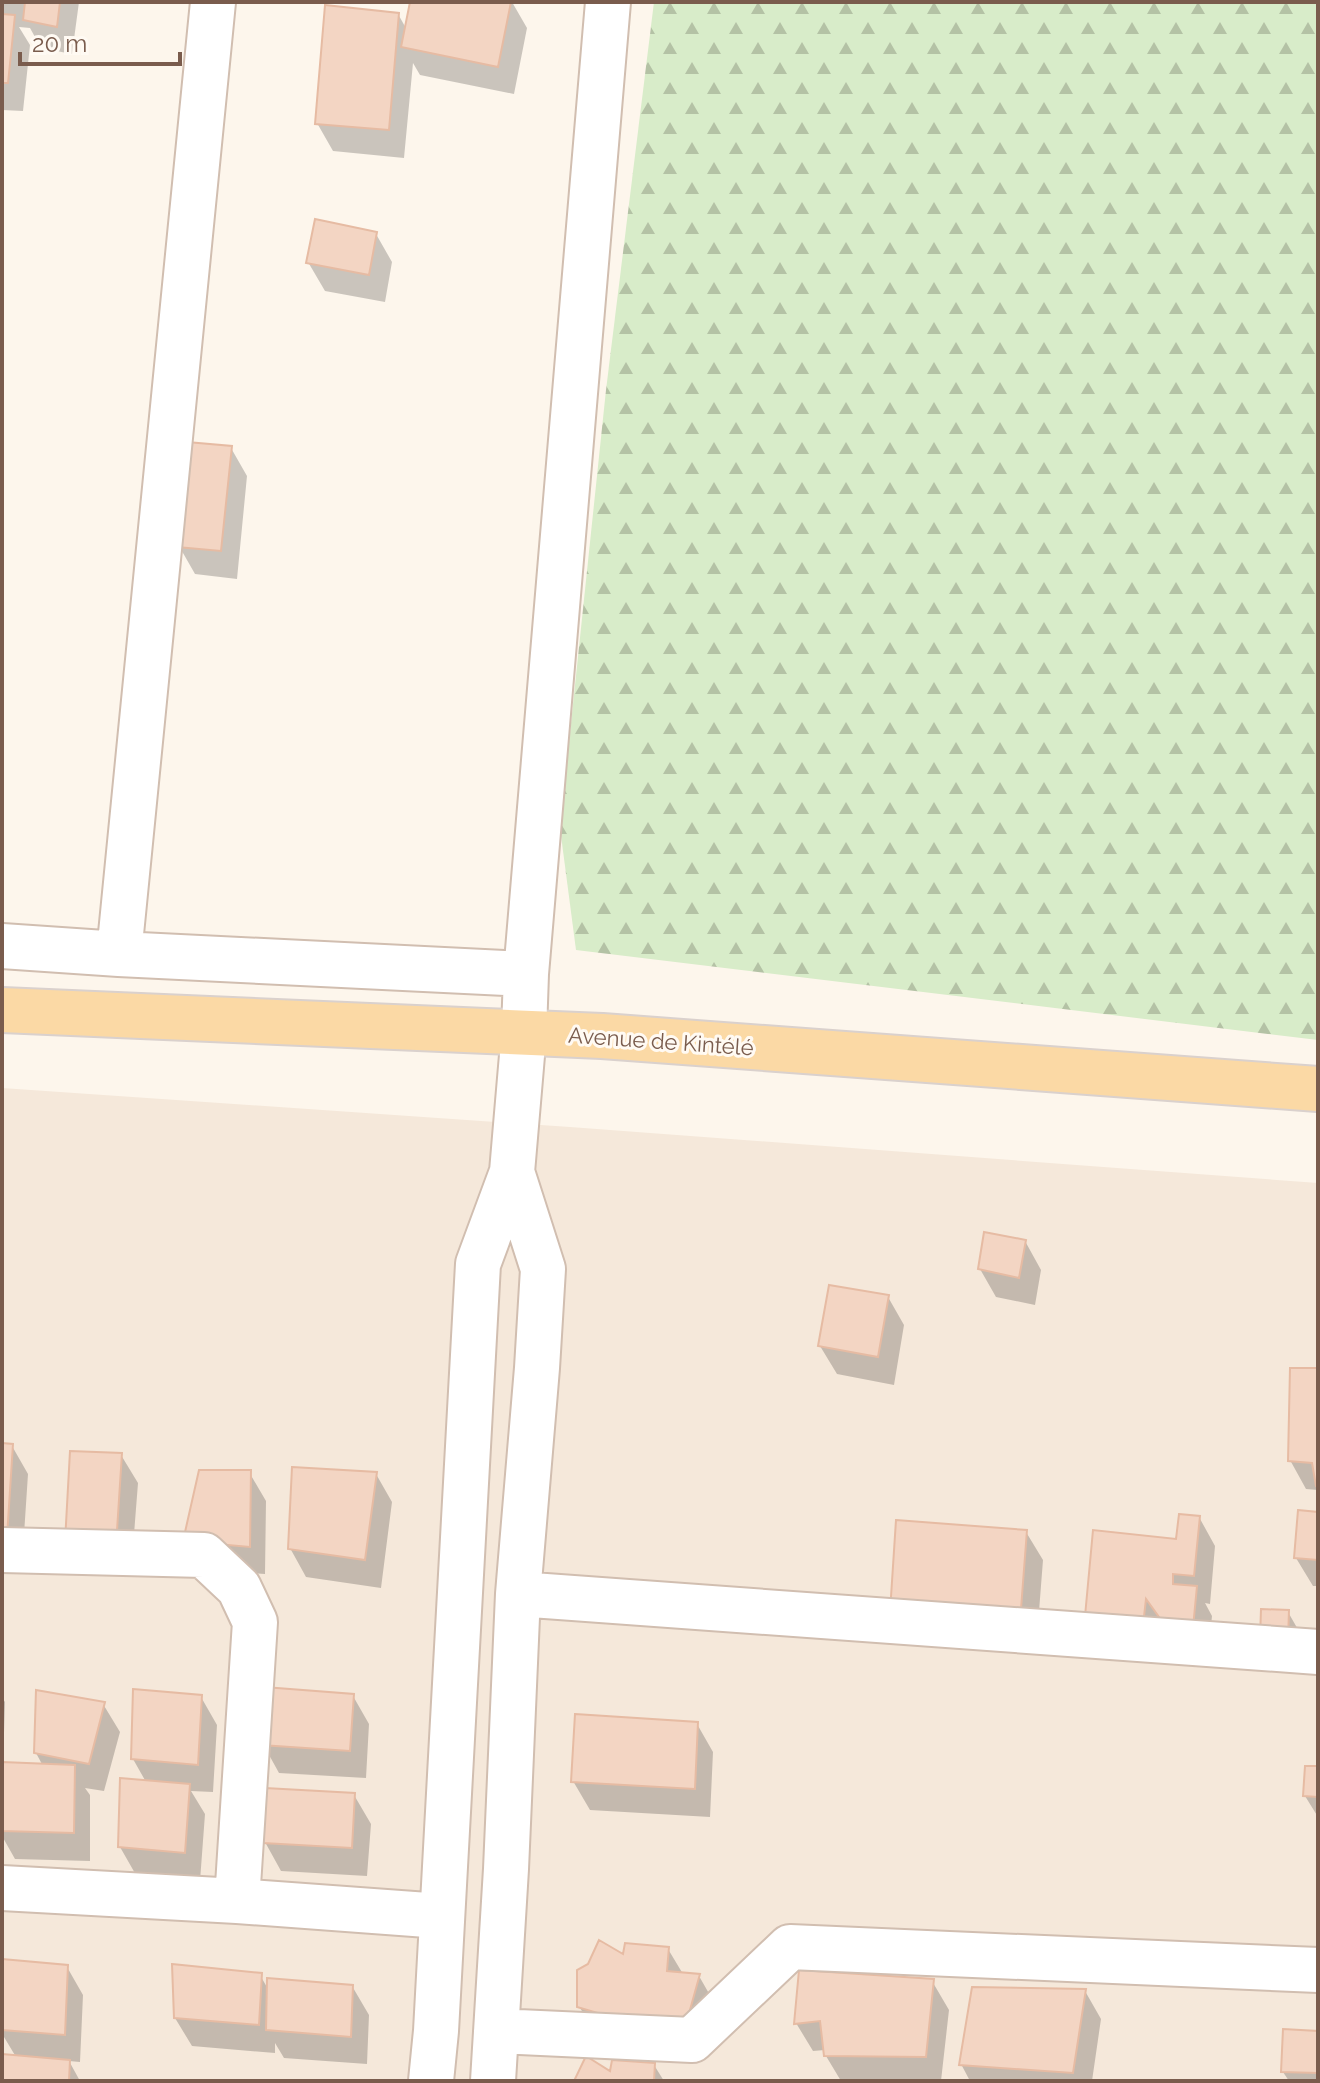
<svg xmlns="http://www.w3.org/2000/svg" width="1320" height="2083" viewBox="0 0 1320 2083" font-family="Raleway,sans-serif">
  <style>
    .residential { fill: #f5e8da }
    .forest { fill: url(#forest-firs) }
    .shadow { fill: #0003 }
    .building { fill: #f3d5c3; stroke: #e6bba3; stroke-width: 2 }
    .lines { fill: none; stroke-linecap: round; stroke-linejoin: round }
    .street-casing { stroke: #d1beb0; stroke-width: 48 }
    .primary-casing { stroke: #dad1cd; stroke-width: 48 }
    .street { stroke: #fff; stroke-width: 44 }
    .primary { stroke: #fbd9a5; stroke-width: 44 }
    .labels { text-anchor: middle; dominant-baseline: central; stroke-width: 6; stroke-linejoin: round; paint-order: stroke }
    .street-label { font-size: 22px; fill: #7a5c4d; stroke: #fffaf3 }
  </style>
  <defs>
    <pattern id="forest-firs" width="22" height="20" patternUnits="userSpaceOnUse" patternTransform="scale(2)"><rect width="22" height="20" fill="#d8ecc9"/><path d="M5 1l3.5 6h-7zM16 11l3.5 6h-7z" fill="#b4c2a5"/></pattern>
  </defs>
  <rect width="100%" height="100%" fill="#fdf6ec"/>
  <path class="residential" d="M2 1088 570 1127 1318 1183V2081H2Z"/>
  <path class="forest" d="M654 2H1318V1040L576 950 560 828 606 390Z"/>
  <path class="shadow" d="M2 2H79L72 54 41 48 30 28 19 27 30 45 23 111 2 110Z
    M412 2H512L527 28 514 94 420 75 413 63 404 158 333 151 317 123 398 14 407 30Z
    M376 234 392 262 385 302 325 291 308 262Z
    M231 448 247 476 237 579 195 574 179 546Z
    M1025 1241 1041 1270 1035 1305 996 1297 980 1269Z
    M888 1297 904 1325 894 1385 837 1374 820 1346Z
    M1318 1370V1490L1306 1489 1290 1460Z
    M2 1445 12 1446 28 1474 22 1565 2 1563Z
    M72 1453 121 1455 138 1483 131 1573Z
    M249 1472 266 1501 265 1574 201 1569Z
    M376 1474 392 1502 381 1588 306 1577 290 1548Z
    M1318 1514V1586H1313L1296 1558Z
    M1199 1517 1215 1546 1210 1604 1205 1603 1212 1616 1207 1665 1102 1655 1178 1541Z
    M898 1522 1026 1532 1043 1560 1036 1650Z
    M1263 1611 1288 1612 1304 1640Z
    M353 1696 369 1724 366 1778 279 1773 263 1744Z
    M2 1697 5 1702 3 1764 43 1766 36 1753 103 1704 120 1732 104 1791 85 1788 90 1795V1861L15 1859 2 1836Z
    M201 1697 217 1725 213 1792 191 1791 205 1814 200 1881 136 1875 120 1847 146 1782 133 1759Z
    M697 1724 713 1752 710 1817 590 1810 573 1781Z
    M1318 1768V1817L1305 1796Z
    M354 1795 371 1824 367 1876 281 1871 265 1842Z
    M668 1949 683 1974 699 1976 715 2004 642 2048 596 2035 579 2006 625 1958Z
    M2 1961 67 1967 83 1995 80 2062 69 2061 80 2081H2V2060L16 2057 4 2037 2 2049Z
    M260 1975 268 1989 352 1986 369 2015 367 2064 284 2058 275 2043V2053L192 2046 175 2018Z
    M932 1981 949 2010 941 2081H841L826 2056 825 2050 813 2051 796 2023Z
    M1085 1991 1101 2019 1092 2081H970L961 2064Z
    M1318 2033V2081H1289L1283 2072Z
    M654 2065 664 2081H576L611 2075Z"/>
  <path class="building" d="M25 2H60L57 27 23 20Z
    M410 2H511L498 67 401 47Z
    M325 5 399 13 389 130 315 124Z
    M2 14 15 15 8 83H2Z
    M315 219 377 232 369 275 306 263Z
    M187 442 232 446 221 551 177 547Z
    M984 1232 1026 1240 1019 1278 978 1269Z
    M829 1285 889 1295 878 1357 818 1346Z
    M1290 1368H1318V1487L1316 1486 1312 1463 1288 1461Z
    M2 1443 13 1444 7 1537H2Z
    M70 1451 122 1453 116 1546 65 1542Z
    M292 1467 377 1472 365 1560 288 1549Z
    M199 1470H251L250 1547 183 1541Z
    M1298 1510 1318 1512V1560L1294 1558Z
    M1179 1514 1200 1516 1194 1576 1173 1574V1584L1197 1586 1192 1638 1172 1635 1146 1599 1142 1634 1084 1627 1093 1530 1176 1539Z
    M896 1520 1027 1530 1020 1622 890 1612Z
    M1261 1609 1289 1610 1288 1641 1260 1640Z
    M264 1687 354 1694 350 1751 261 1745Z
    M133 1689 202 1695 198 1765 131 1759Z
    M36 1690 105 1702 89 1764 34 1753Z
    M575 1714 698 1722 695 1789 571 1782Z
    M2 1762 75 1765 74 1833 2 1831Z
    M1305 1766H1318V1797L1303 1796Z
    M120 1778 190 1784 185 1853 118 1847Z
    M265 1788 355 1793 352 1848 263 1843Z
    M599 1940 623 1954 625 1943 669 1947 667 1971 700 1974 688 2017 625 2021 577 2007V1970L588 1964Z
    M2 1959 68 1965 65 2035 2 2030Z
    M172 1964 262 1973 259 2025 174 2018Z
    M799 1970 934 1979 926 2057 824 2056 820 2021 794 2024Z
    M267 1978 353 1985 351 2037 266 2030Z
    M972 1987 1086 1989 1073 2073 959 2065Z
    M1283 2029 1318 2031V2073L1281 2072Z
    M2 2054 70 2060 69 2081H2Z
    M586 2056 610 2071 612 2060 655 2063 654 2081H574Z"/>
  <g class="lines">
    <defs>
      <path id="street" d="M2 946 119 954 526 974
        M119 954 213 2
        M2 1550 204 1555 239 1588 255 1622 237 1901
        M518 1594 1318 1652
        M2 1888 237 1901 441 1916
        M496 2031 692 2040 790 1947 1318 1970
        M431 2081 436 2031 478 1264 512 1172 524 1032 526 974 608 2
        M493 2081 506 1869 518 1594 537 1368 543 1269 512 1172"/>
      <path id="primary" d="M2 1010 602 1036 1318 1089"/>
    </defs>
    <use href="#street" class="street-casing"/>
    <use href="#primary" class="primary-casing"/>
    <use href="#street" class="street"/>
    <use href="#primary" class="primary"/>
  </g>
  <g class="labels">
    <g class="street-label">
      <text transform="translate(661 1041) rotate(4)">Avenue de Kintélé</text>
    </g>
  </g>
  <rect width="1320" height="2083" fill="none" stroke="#7a5c4d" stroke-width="8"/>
  <path d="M20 52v12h160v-12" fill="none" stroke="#7a5c4d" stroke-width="4"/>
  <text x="32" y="52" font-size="24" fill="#7a5c4d" stroke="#fffaf3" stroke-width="6" paint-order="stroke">20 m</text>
</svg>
